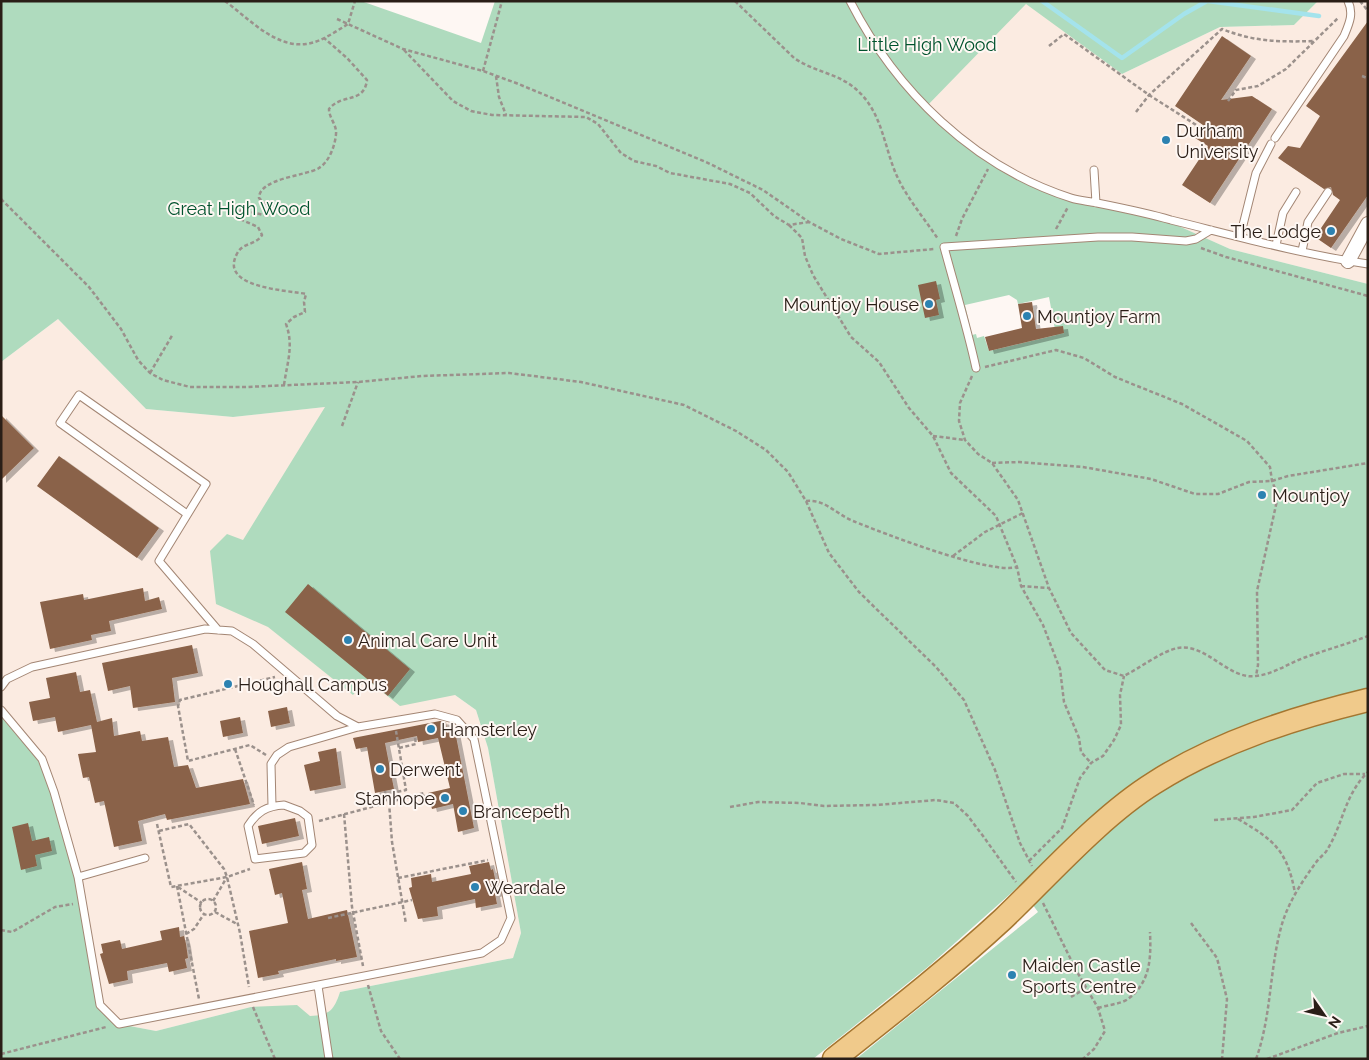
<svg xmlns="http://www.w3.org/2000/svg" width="1369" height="1060" viewBox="0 0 1369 1060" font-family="Raleway,sans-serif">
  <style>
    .built { fill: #fbebe1 }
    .green { fill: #afdbbe; fill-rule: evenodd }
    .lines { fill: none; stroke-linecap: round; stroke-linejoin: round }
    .stream { stroke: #a4e3ec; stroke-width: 4.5 }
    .building { fill: #8a6248; filter: url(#shadow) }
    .lane-casing { stroke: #a38674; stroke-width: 9 }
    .street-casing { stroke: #a38674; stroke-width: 16 }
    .primary-casing { stroke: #a47630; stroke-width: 25 }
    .path { stroke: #9b918c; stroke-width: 2.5; stroke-dasharray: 4 2.5; stroke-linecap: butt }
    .lane { stroke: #fff; stroke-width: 7 }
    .street { stroke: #fff; stroke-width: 14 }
    .primary { stroke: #f0ca8b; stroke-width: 22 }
    .poi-dot { fill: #2c82b1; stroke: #fef7f3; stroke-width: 2 }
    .labels { text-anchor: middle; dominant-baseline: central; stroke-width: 4; stroke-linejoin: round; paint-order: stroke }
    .park-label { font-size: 18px; fill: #00522d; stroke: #fef7f3 }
    .poi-label { font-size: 18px; fill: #2a1e17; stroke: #fef7f3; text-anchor: start }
  </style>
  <defs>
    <filter id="shadow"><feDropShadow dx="5" dy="3" stdDeviation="0" flood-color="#0004"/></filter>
  </defs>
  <rect width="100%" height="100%" fill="#fef7f3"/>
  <path class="built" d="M1318 1H1368V284L1230 249 1154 215 1096 203 1027 181 983 154 926 107 1026 3 1122 74 1220 27 1294 25Z
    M58 319 146 409 233 417 325 407 455 695 476 710 488 748 521 933 513 958 340 992 335 1006 324 1016H310L251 1007 156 1031 119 1024 100 1005 1 710V362Z"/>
  <path class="green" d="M1 1H361L481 43 495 1H1318L1294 25 1220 27 1122 74 1026 4 926 107 946 126 1009 171 1073 199 1154 215 1230 249 1368 284V1059H856L1038 912 1019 886 929 966 813 1059H1V710L42 759 78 877 100 1005 119 1024 156 1031 251 1007 297 1005 310 1016C330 1015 334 1010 340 992L513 958 521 933 488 748 476 710 455 695 400 706 366 679 353 695 268 627 216 604 210 551 227 534 243 540 325 407 233 417 146 409 58 319 1 362ZM1009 295 1017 300 1018 304 1049 297 1056 335 989 351 984 336 977 338 976 334 972 335 965 305Z"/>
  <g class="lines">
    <path class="stream" d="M1042 1 1122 58 1184 14 1207 1
      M1208 1 1319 16"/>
  </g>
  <path class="building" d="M1368 21V195L1331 248 1315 237 1340 200 1333 195 1331 187 1324 189 1278 158 1288 146 1300 148 1320 116 1306 106Z
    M1222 36 1251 56 1221 100 1252 96 1272 109 1210 203 1182 185 1208 146 1195 138 1203 125 1175 106Z
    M936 281 940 299 936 300 939 315 925 318 918 285Z
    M1032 302 1036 329 1063 326 1064 333 989 351 985 337 1022 328 1018 304Z
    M1 415 34 448 1 480Z
    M59 456 159 528 137 558 37 486Z
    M308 584 410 669 388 696 285 612Z
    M143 588 145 601 159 597 162 609 109 621 111 631 91 635 92 640 50 649 40 602 83 594 84 600Z
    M192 645 198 673 172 678 175 702 133 708 130 686 108 691 102 663Z
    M76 672 80 692 90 690 97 722 112 718 114 736 140 731 142 741 168 737 174 767 188 765 196 788 243 779 250 804 167 820 165 814 138 821 142 841 114 847 104 801 95 803 89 777 83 778 78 754 96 752 91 725 58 732 55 717 33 721 29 702 50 698 46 678Z
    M287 707 290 723 271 727 268 711Z
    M240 717 243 733 223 737 220 721Z
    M440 721 446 722 447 733 455 731 474 828 458 832 453 804 432 809 428 793 450 788 438 738 418 742 417 736 385 743 394 789 375 793 367 747 356 749 353 738Z
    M336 748 341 785 310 791 304 765 320 761 318 752Z
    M295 818 299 836 262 844 258 826Z
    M28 823 32 841 49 837 52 851 35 855 37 866 21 870 12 827Z
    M302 862 307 889 302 890 308 919 347 910 357 957 336 961V959L278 971 279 974 258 978 249 931 288 923 282 893 275 895 269 869Z
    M489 862 491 870 493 869 498 893 495 894 497 904 476 908 475 899 437 907 438 916 418 919 409 888 412 887 411 878 431 874 432 882 471 874 469 866Z
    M179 927 180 937 184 936 186 944 188 958 185 959 187 968 169 972 167 963 127 971 128 980 109 984 100 954 103 953 101 944 120 940 122 949 162 940 160 931Z"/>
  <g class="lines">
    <defs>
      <path id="lane" d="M850 1C896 91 974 167 1071 198 1080 201 1089 201 1097 203 1122 208 1147 213 1171 220 1236 236 1301 254 1368 264
        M1275 138 1344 36C1349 24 1354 14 1348 1
        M1094 170 1096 203
        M1240 237 1256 173 1271 144
        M1276 245 1283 213 1296 192
        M1302 251 1308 222 1328 192
        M976 368C967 327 955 288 944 247L1098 237H1132L1186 241 1196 239 1211 230
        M187 514 60 423 79 395 206 484 159 561 218 630
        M1 687 7 679 32 667 205 629 232 631 253 644 337 716 358 727
        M1 710 42 759 54 792 78 877 100 1005 119 1024 482 953 501 940 511 918 474 739 457 720 435 714 358 727 289 747 277 755 271 764 272 806
        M284 805 300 811 308 817 312 845 304 853 255 859 248 826C257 812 266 806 284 805Z
        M78 877 145 858
        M318 986 329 1059"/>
      <path id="street" d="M1348 261 1368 224"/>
      <path id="primary" d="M834 1059C891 1014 950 968 1003 919 1049 875 1101 816 1154 783 1218 742 1294 718 1368 700"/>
    </defs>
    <use href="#lane" class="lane-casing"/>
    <use href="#street" class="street-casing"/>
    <use href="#primary" class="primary-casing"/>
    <path class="path" d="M225 1C248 18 275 48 306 44 321 42 335 32 348 24L355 1
      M735 1 794 58C814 72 841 74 858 91 882 113 884 146 896 174 906 197 924 218 938 239
      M1360 1 1368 11
      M337 19 403 49 483 71 516 83 706 162 763 190 809 222 841 239 879 254 934 249
      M1049 46 1064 34 1149 95 1201 128
      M404 50 453 101 471 111 492 115 586 117 598 124 621 153 634 161 656 166 670 173 730 184 750 193 774 216 789 225 809 222
      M483 71 502 1
      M496 76 499 97 506 115
      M1362 76 1367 78 1368 77
      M1228 101 1236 90 1258 86 1286 69 1338 18
      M1136 112 1149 95 1222 29C1255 42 1279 42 1314 41
      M1 199 89 287 121 329 138 360 150 373 163 380 190 387H246L358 382 422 376 509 373 581 382 684 405 736 431 766 450 788 472 806 501 829 553 859 592 936 667 964 700 995 770 1020 843 1032 866
      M789 225 802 238 805 256 813 275 851 337 879 362 909 408 933 436 951 473 996 516 1017 567 1021 586 1043 625 1060 669 1064 702 1079 738 1081 752 1091 763
      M1056 229 1068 207
      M956 236 962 219 988 169
      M1201 248 1226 257 1368 296
      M985 367 1056 350 1084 358 1115 377 1182 404 1247 441 1270 467 1272 481 1278 496 1257 591 1258 665 1256 676
      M150 373 173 334
      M972 376 960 403 959 421 965 440 978 454 992 463 1018 500 1049 588 1071 633 1105 670 1124 676C1138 669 1164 650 1178 648 1207 643 1228 680 1256 676 1274 674 1289 663 1306 657 1326 650 1347 644 1368 636
      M284 385C287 363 294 346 286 324L294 317 305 312 304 302 306 294C287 290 216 288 238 252 243 243 256 245 262 235L258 227 240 219 237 214 242 210 268 216 272 211 259 198C259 178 306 176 319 168 329 162 335 146 336 134 337 125 329 118 329 109 342 93 364 104 367 80L347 58 324 38
      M342 426 358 382
      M933 436 965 440
      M992 463 1019 462 1083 467 1151 479 1195 494H1218L1249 482 1272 481 1288 476 1368 463
      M806 501C825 499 836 514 853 521 883 533 990 575 1017 567
      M953 556 985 532 1023 513
      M1021 586 1049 588
      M399 748 416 744 415 738 417 737
      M235 749 254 805
      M266 755 250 745 188 761 178 706 180 700 275 677
      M385 791 386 803
      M391 793 406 790 396 731
      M389 802 392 842 406 924
      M730 807 758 802 800 803 824 806 876 805 936 800 954 803 968 816 983 836 1016 882
      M344 814 352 907 363 966
      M1238 819C1274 840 1287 850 1295 893
      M1214 820 1254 817 1292 810 1317 783 1344 774H1365
      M319 821 424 793V798L429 796
      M157 824 171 887 227 877 250 869
      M159 831 189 824 224 869 227 877 240 933 249 987
      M1029 861 1062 828 1080 778 1091 763 1103 756 1114 740 1121 725 1120 695 1124 676
      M398 878 488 860
      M177 886 199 999
      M178 887 202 903
      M200 907a8 8 0 1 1 16 0a8 8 0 1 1-16 0Z
      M213 901 227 877
      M1043 903 1076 970 1098 1008 1105 1031 1094 1049 1083 1059
      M215 912 237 924
      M328 918 412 900
      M1191 923 1217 958 1227 999 1222 1059
      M1 930 12 932 55 907 73 904
      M186 934 194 929 204 914
      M368 985 381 1031 400 1059
      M1071 997 1086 988
      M253 1007 275 1059
      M1098 1008C1107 1005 1121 1004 1128 999 1151 982 1151 957 1150 932
      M1 1054 106 1027
      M1256 1059C1272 1015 1269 969 1282 924 1289 901 1303 880 1317 861 1320 857 1325 854 1327 850 1343 825 1344 795 1368 772
      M1267 1059 1338 1033 1368 1026"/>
    <use href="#lane" class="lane"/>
    <use href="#street" class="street"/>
    <use href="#primary" class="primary"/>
  </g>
  <g class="poi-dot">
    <circle cx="1166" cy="140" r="5"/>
    <circle cx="1331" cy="231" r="5"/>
    <circle cx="929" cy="304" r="5"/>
    <circle cx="1027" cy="316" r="5"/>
    <circle cx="1262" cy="495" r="5"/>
    <circle cx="348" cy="640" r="5"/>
    <circle cx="228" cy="684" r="5"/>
    <circle cx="431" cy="729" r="5"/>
    <circle cx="380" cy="769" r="5"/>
    <circle cx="445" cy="798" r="5"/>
    <circle cx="463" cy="811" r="5"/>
    <circle cx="475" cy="887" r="5"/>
    <circle cx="1012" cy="975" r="5"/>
  </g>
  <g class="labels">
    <g class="park-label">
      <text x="927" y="44">Little High Wood</text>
      <text x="239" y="208">Great High Wood</text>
    </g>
    <g class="poi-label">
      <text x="1176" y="130">Durham<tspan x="1176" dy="21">University</tspan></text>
      <text x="1321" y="231" text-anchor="end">The Lodge</text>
      <text x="919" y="304" text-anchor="end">Mountjoy House</text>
      <text x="1037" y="316">Mountjoy Farm</text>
      <text x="1272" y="495">Mountjoy</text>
      <text x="358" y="640">Animal Care Unit</text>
      <text x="238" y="684">Houghall Campus</text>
      <text x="441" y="729">Hamsterley</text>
      <text x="390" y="769">Derwent</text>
      <text x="435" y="798" text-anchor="end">Stanhope</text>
      <text x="473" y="811">Brancepeth</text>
      <text x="485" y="887">Weardale</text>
      <text x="1022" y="965">Maiden Castle<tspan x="1022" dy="21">Sports Centre</tspan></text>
    </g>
  </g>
  <rect width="1369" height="1060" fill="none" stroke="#2a1e17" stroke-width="5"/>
  <g transform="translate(1324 1015) rotate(124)" stroke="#fef7f3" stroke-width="4" paint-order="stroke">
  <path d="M0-4L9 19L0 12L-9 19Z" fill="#2a1e17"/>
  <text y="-8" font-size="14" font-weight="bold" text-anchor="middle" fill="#2a1e17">N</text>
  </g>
</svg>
